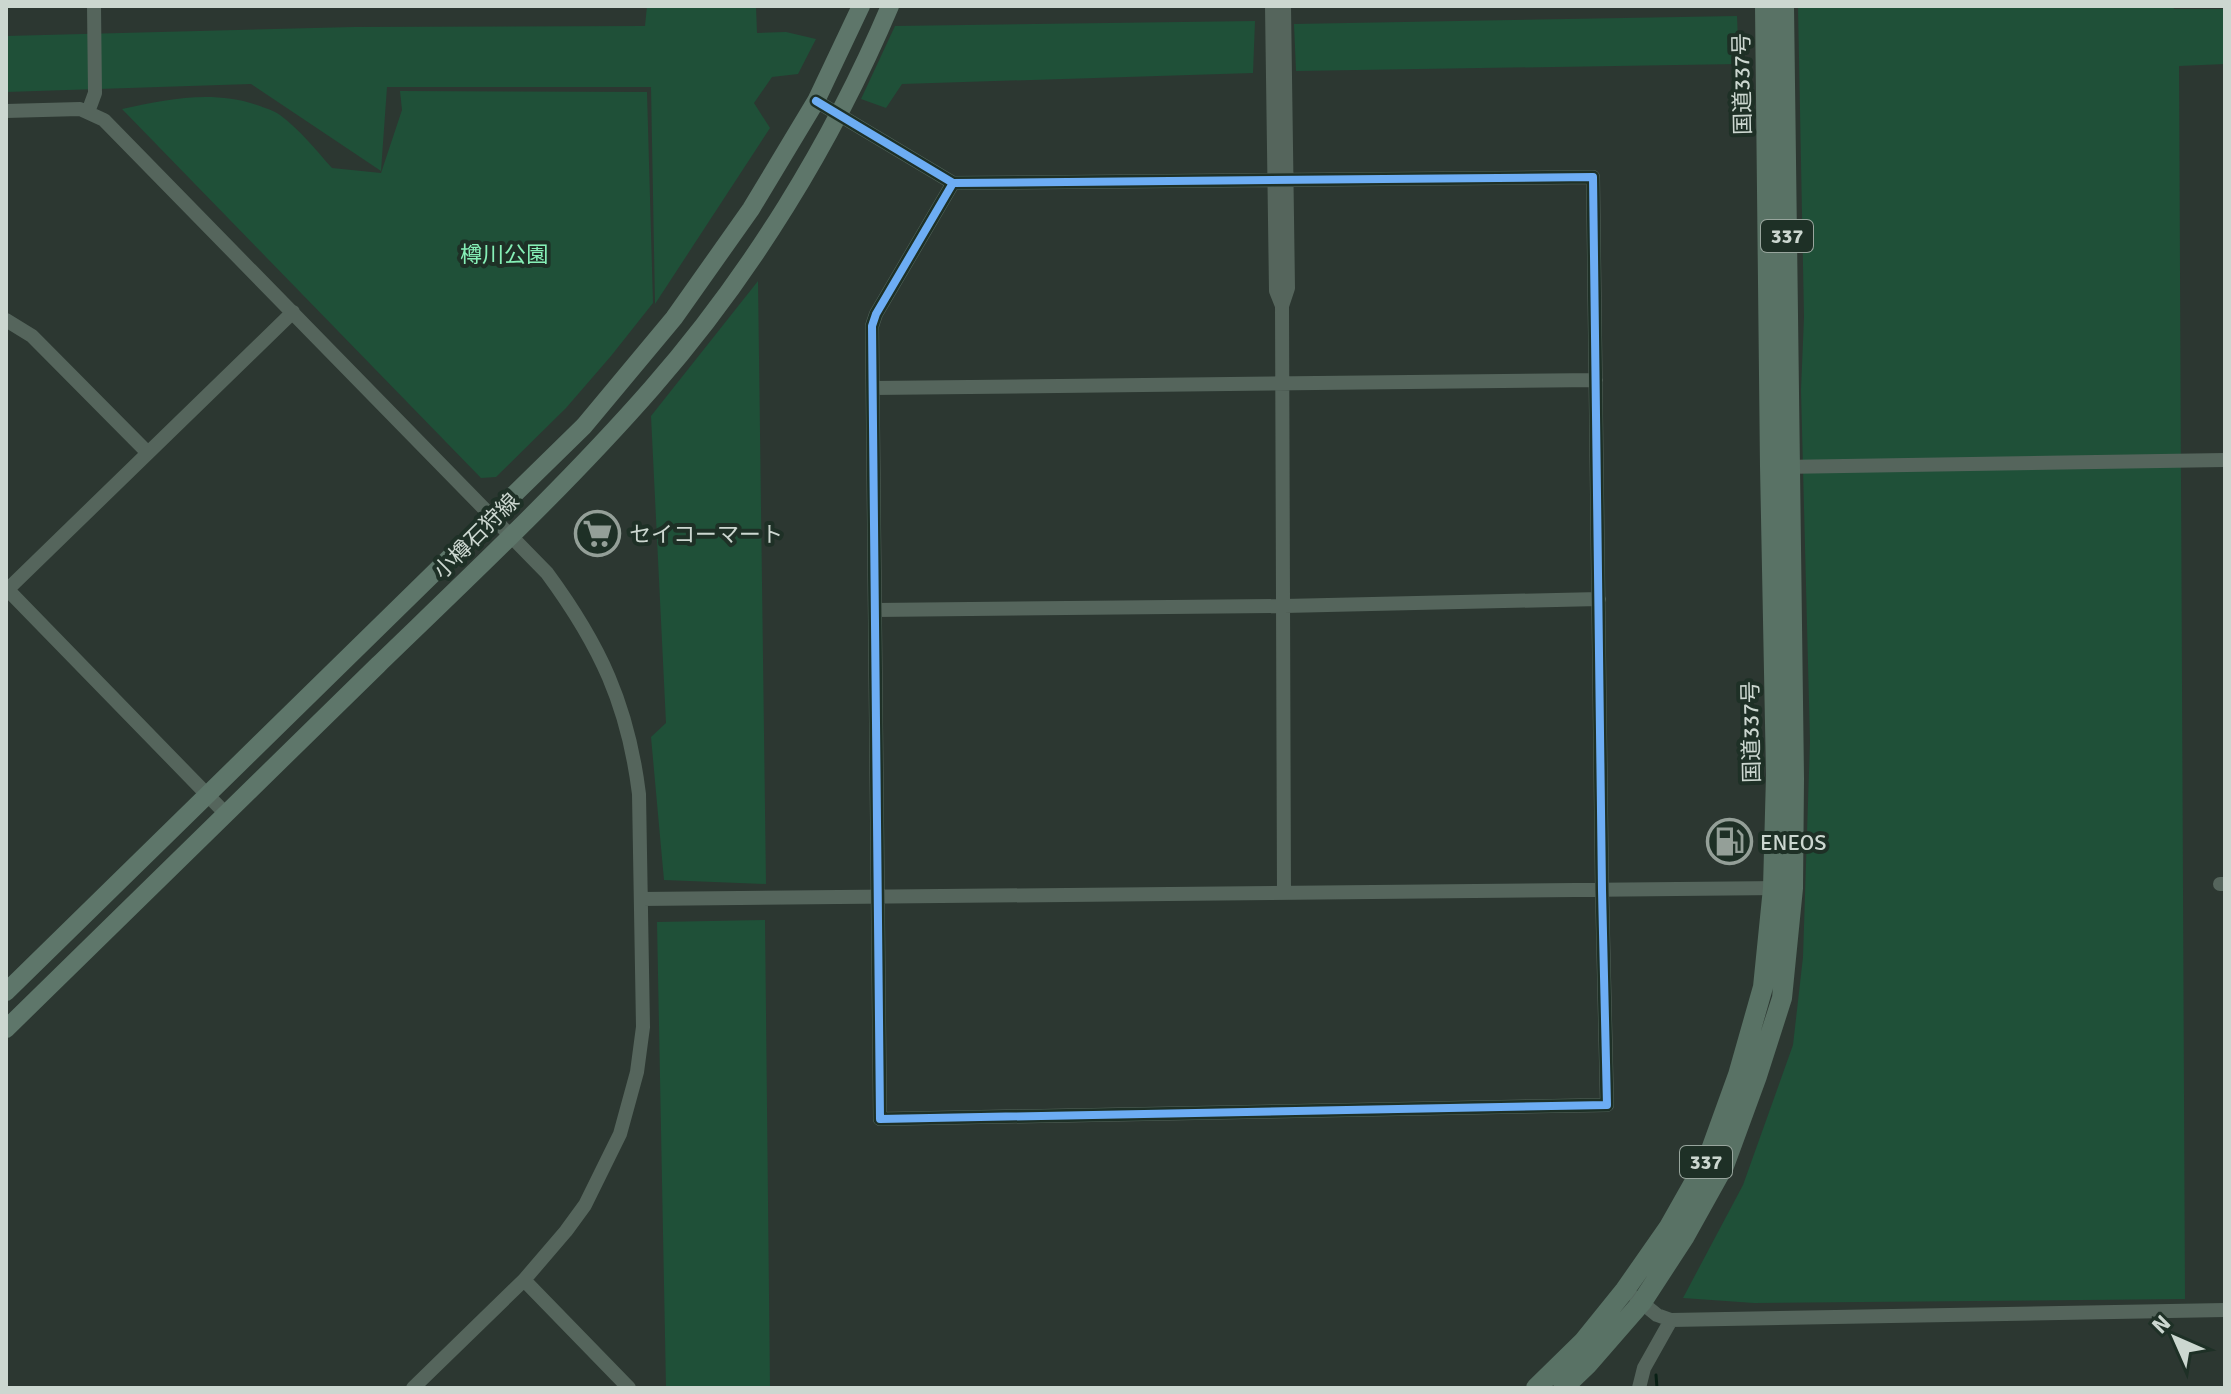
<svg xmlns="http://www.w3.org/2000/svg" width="2231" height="1394" viewBox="0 0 2231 1394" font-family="Signika,'Noto Sans JP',sans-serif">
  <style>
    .green { fill: #1f5038 }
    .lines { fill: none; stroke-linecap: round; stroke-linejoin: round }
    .stream { stroke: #092015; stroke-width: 3 }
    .minor { stroke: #55655c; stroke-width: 14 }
    .major { stroke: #5e766a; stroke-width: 18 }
    .highway { stroke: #597265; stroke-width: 20 }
    .cycleway-casing { stroke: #1e3026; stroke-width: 13 }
    .cycleway { stroke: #6dadf4; stroke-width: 8 }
    .labels { text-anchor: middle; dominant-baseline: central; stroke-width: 8; stroke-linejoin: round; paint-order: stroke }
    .shield { fill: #1e3026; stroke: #98a59d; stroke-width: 2 }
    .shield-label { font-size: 20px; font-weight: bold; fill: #ccd7d0 }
    .street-label { font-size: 22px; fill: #ccd7d0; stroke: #1e3026 }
    .park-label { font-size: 22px; fill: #86f0b7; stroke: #1e3026 }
    .poi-label { font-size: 22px; fill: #ccd7d0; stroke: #1e3026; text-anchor: start }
  </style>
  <rect width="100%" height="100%" fill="#2c3731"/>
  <path class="green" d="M647 6H756L757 33 786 32 816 39 798 74 772 77 754 103 770 128 655 304 651 87H387L381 171 251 84 6 92V36L354 27 645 26Z
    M1798 6H2173L2174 9H2225V64L2179 66 2185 1299 1754 1303 1683 1298 1743 1185 1793 1045 1803 957 1810 741 1801 390 1804 317Z
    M1737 16 1739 64 1296 71 1294 24Z
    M1255 21 1253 73 902 84 886 108 861 99 895 26Z
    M400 91 647 92 653 303 611 356 566 408 496 477 481 478 122 109C168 99 212 90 257 105 265 108 273 110 280 115 300 130 315 149 332 168L381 173 402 110Z
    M758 281 766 884 664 880 651 737 666 723 651 416Z
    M765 920 770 1388H666L657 922Z"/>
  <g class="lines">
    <path class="stream" d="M1656 1375 1657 1388"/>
    <path class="minor" d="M1272 6 1276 291 1282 306
      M1284 6 1288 288 1282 306 1284 893
      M816 101 953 183 1593 177 1602 890 1607 1105 880 1119 872 326 876 314 953 183
      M6 111 80 109 104 120 547 573C600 645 628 705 639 794L643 1027 637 1072 620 1134 585 1205 566 1231 524 1280 413 1388
      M88 112 95 93 94 6
      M6 320 32 336 148 453
      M873 388 1596 380
      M1781 467 2225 460
      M6 588 226 814
      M6 591 293 312
      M875 610 1284 606 1599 599
      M2220 884H2225
      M641 899 1780 888
      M524 1280 629 1388
      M1636 1298 1657 1315 1671 1320 2225 1310
      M1639 1388 1644 1368 1671 1320"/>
    <path class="major" d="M6 992 584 426 674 318 751 209 816 101 861 6
      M6 1029C130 908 254 787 378 665 471 575 567 485 652 388 750 276 832 143 890 6"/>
    <path class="highway" d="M1536 1388 1583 1342 1625 1290 1669 1227 1708 1158 1738 1075 1763 987 1773 888 1776 775 1770 466 1765 6
      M1563 1388 1588 1364 1642 1302 1685 1236 1724 1166 1757 1076 1782 998 1793 888 1794 779 1784 6"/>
    <defs>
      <path id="cycleway" d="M816 101 953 183 1593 177 1602 890 1607 1105 880 1119 872 326 876 314 953 183"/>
    </defs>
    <use href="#cycleway" class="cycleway-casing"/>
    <use href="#cycleway" class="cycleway"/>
  </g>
  <defs>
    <symbol id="supermarket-ring" viewBox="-11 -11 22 22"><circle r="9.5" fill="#1e3026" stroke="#949f98" stroke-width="1.5"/><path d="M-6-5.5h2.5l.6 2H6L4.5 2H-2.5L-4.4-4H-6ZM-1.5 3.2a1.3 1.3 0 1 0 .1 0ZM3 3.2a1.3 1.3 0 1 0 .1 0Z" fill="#949f98"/></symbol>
    <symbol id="fuel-ring" viewBox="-11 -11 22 22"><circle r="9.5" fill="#1e3026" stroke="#949f98" stroke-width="1.5"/><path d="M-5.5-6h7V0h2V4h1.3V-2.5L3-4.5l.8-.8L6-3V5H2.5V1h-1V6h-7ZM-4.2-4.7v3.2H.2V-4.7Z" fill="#949f98"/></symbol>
  </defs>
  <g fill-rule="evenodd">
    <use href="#supermarket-ring" x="572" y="508" width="51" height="51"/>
    <use href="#fuel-ring" x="1704" y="816" width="51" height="51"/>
  </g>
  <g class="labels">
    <g class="shield">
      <rect x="1761" y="220" width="52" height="32" rx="6"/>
      <rect x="1680" y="1146" width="52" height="32" rx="6"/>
    </g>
    <g class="shield-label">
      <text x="1787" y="236">337</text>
      <text x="1706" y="1162">337</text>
    </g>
    <g class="street-label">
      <text transform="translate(1742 84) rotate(-91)">国道337号</text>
      <text transform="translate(476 536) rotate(-45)">小樽石狩線</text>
      <text transform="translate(1751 732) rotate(-91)">国道337号</text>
    </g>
    <g class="park-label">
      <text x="504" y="254">樽川公園</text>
    </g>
    <g class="poi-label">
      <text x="629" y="534">セイコーマート</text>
      <text x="1760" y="842">ENEOS</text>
    </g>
  </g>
  <rect width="2231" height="1394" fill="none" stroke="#ccd7d0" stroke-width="16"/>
  <g transform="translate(2175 1338) rotate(315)" stroke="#1e3026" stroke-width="6" paint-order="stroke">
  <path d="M0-6L14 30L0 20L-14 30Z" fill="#ccd7d0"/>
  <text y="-12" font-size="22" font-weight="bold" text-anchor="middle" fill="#ccd7d0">N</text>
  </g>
</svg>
